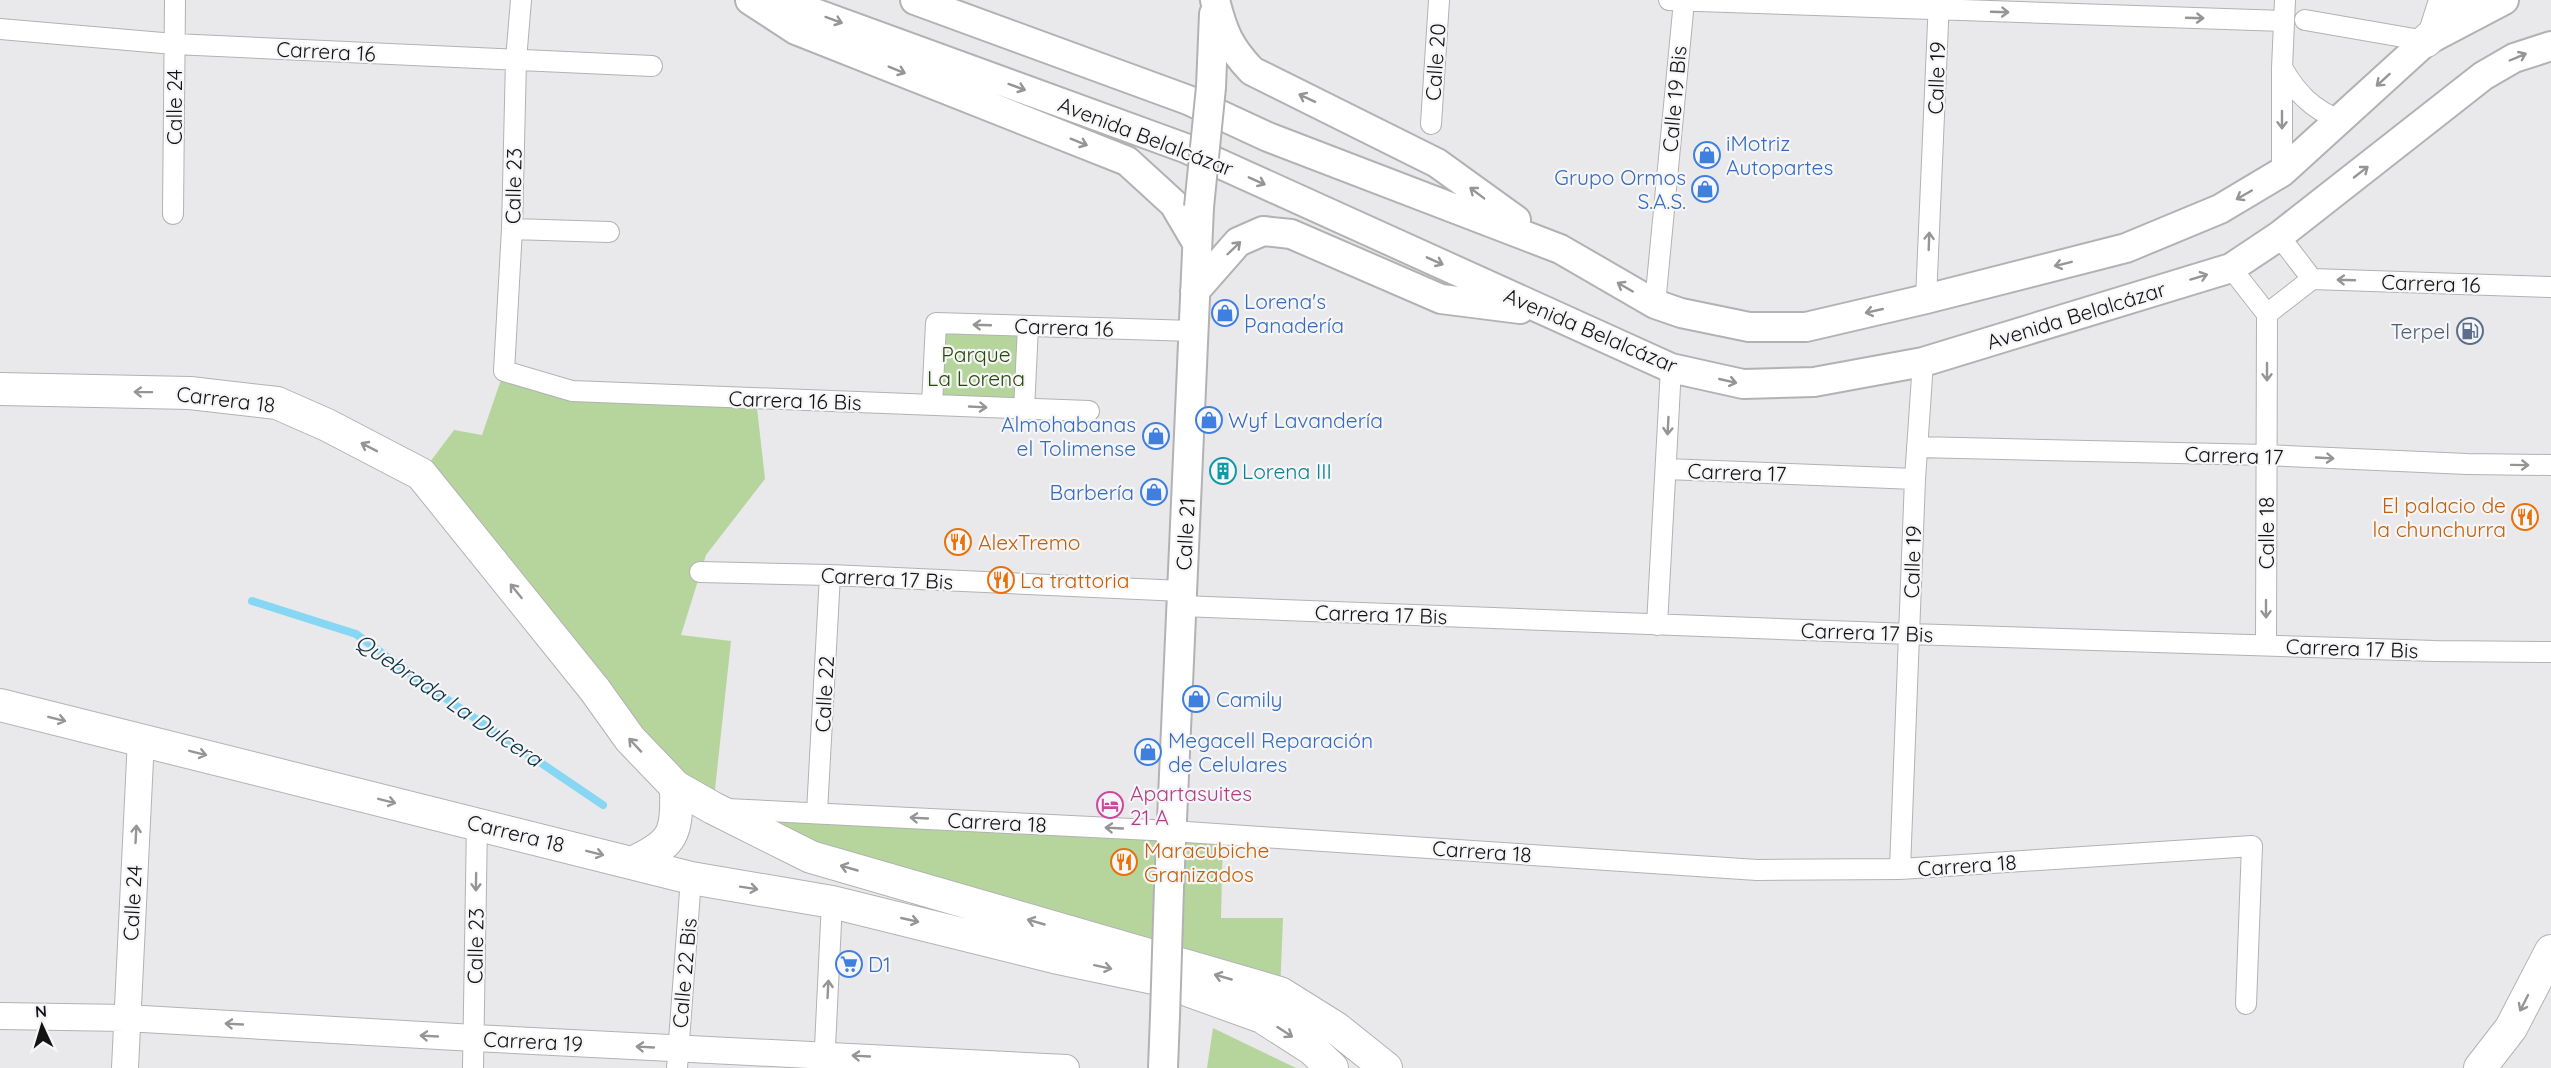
<svg xmlns="http://www.w3.org/2000/svg" width="2551" height="1068" viewBox="0 0 2551 1068" font-family="Quicksand,sans-serif">
  <style>
    .green { fill: #b5d59d }
    .lines { fill: none; stroke-linecap: round; stroke-linejoin: round }
    .stream { stroke: #87d6f3; stroke-width: 8 }
    .minor-casing { stroke: #b2b2b4; stroke-width: 22 }
    .tertiary-casing { stroke: #b2b2b4; stroke-width: 28 }
    .secondary-casing { stroke: #b2b2b4; stroke-width: 32 }
    .primary-casing { stroke: #b2b2b4; stroke-width: 34 }
    .minor { stroke: #fff; stroke-width: 20 }
    .tertiary { stroke: #fff; stroke-width: 26 }
    .secondary { stroke: #fff; stroke-width: 28 }
    .primary { stroke: #fff; stroke-width: 32 }
    .secondary-bridge-casing { stroke: #b2b2b4; stroke-width: 32; stroke-linecap: butt }
    .secondary-bridge { stroke: #fff; stroke-width: 28 }
    .oneway { stroke: #959595 }
    .labels { text-anchor: middle; dominant-baseline: central; stroke-width: 4.5; stroke-linejoin: round; paint-order: stroke }
    .street-label { font-size: 21px; fill: #131314; stroke: #f6f6f8 }
    .shop-label { font-size: 21px; fill: #366cbe; stroke: #f6f6f8; text-anchor: start }
    .service-label { font-size: 21px; fill: #4e5e75; stroke: #f6f6f8; text-anchor: end }
    .park-label { font-size: 21px; fill: #2a4809; stroke: #f6f6f8 }
    .culture-label { font-size: 21px; fill: #0d838f; stroke: #f6f6f8; text-anchor: start }
    .food-label { font-size: 21px; fill: #c56008; stroke: #f6f6f8; text-anchor: start }
    .hotel-label { font-size: 21px; fill: #b23c85; stroke: #f6f6f8; text-anchor: start }
    .water-label { font-size: 22px; font-style: italic; fill: #0e3340; stroke: #f6f6f8 }
  </style>
  <rect width="100%" height="100%" fill="#e9e9eb"/>
  <path class="green" d="M936 323 1028 326 1024 410 932 405Z
    M504 371 572 391 756 399 765 479 706 555 681 635 731 641 713 808 1223 835 1221 918H1283L1280 993 811 857 713 808 676 787 630 739 595 690 421 474 454 430 482 435Z
    M1213 1028 1296 1068H1207Z"/>
  <g class="lines">
    <path class="stream" d="M252 601 356 634 417 679 603 805"/>
    <defs>
      <path id="minor" d="M521 0 516 60 512 229 504 371 572 391 1089 411
        M1669 0 2284 21
        M2305 20 2426 41 2439 0
        M0 29 174 44 652 66
        M2283 69C2297 94 2313 109 2339 120
        M1431 124 1439 0
        M2282 172V68L2285 0
        M173 214 175 0
        M512 229 609 232
        M2279 236 2312 279
        M2231 268 2267 314 2266 645
        M2312 279 2551 287
        M1926 299 1939 0
        M1655 304 1684 1
        M2267 314 2312 279
        M932 405 936 323 1193 331
        M1024 410 1028 326
        M1917 447 2266 455 2467 464 2551 465
        M1666 469 1915 479
        M700 572 830 575 1182 591
        M1182 606 1910 634 2435 651 2551 652
        M1657 625 1671 368
        M727 809 1172 831 1757 870 1900 869 2252 846 2246 1004
        M817 812 830 575
        M1900 869 1915 479 1923 362
        M473 1068 477 823
        M677 1068 691 878
        M824 1068 832 902"/>
      <path id="tertiary" d="M0 1016 126 1018 474 1038 1066 1068
        M125 1068 141 739"/>
      <path id="secondary" d="M750 0 796 30 1127 161 1174 204 1197 243
        M779 0 1185 148 1671 368 1743 384 1814 382 1923 362 2231 268 2279 236 2483 76 2514 58 2551 46
        M915 0 1188 100 1268 137 1560 249 1655 304 1681 313 1749 327H1806L1926 299 2126 248 2220 209 2282 172 2426 41 2504 0
        M1215 0C1223 32 1229 47 1252 71L1437 163 1516 220
        M1211 87 1214 14
        M1195 291 1238 242 1263 231 1291 234 1441 299 1520 309
        M1169 888 1199 207
        M1163 1068 1165 1016"/>
      <path id="primary" d="M2426 41 2470 0
        M0 389 190 393 277 403 327 425 421 474 595 690 630 739 676 787 713 808 811 857 1280 993 1336 1028 1386 1068
        M0 705 691 878 832 902 1054 957 1154 978 1262 1017 1312 1049 1332 1068
        M632 863C675 843 677 834 676 787
        M2480 1068 2511 1028 2551 951"/>
    </defs>
    <use href="#minor" class="minor-casing"/>
    <use href="#tertiary" class="tertiary-casing"/>
    <use href="#secondary" class="secondary-casing"/>
    <use href="#primary" class="primary-casing"/>
    <use href="#minor" class="minor"/>
    <use href="#tertiary" class="tertiary"/>
    <use href="#secondary" class="secondary"/>
    <use href="#primary" class="primary"/>
    <defs>
      <path id="secondary-bridge" d="M1199 207 1211 87
        M1165 1016 1169 888"/>
    </defs>
    <use href="#secondary-bridge" class="secondary-bridge-casing"/>
    <use href="#secondary-bridge" class="secondary-bridge"/>
  </g>
  <defs><path id="oneway-shaft" d="M-6 0H5M1.5-3L5.5 0L1.5 3" fill="none" stroke-width="1.6" stroke-linecap="round" stroke-linejoin="round" transform="scale(1.5)"/></defs>
  <g class="oneway">
    <use href="#oneway-shaft" transform="translate(2000 12) rotate(2)"/>
    <use href="#oneway-shaft" transform="translate(2195 18) rotate(2)"/>
    <use href="#oneway-shaft" transform="translate(834 20) rotate(20)"/>
    <use href="#oneway-shaft" transform="translate(2518 57) rotate(-23)"/>
    <use href="#oneway-shaft" transform="translate(897 70) rotate(22)"/>
    <use href="#oneway-shaft" transform="translate(2383 80) rotate(138)"/>
    <use href="#oneway-shaft" transform="translate(1017 87) rotate(20)"/>
    <use href="#oneway-shaft" transform="translate(1307 98) rotate(-155)"/>
    <use href="#oneway-shaft" transform="translate(2282 120) rotate(90)"/>
    <use href="#oneway-shaft" transform="translate(1079 142) rotate(22)"/>
    <use href="#oneway-shaft" transform="translate(2361 172) rotate(-38)"/>
    <use href="#oneway-shaft" transform="translate(1257 181) rotate(24)"/>
    <use href="#oneway-shaft" transform="translate(1477 193) rotate(-143)"/>
    <use href="#oneway-shaft" transform="translate(2244 195) rotate(150)"/>
    <use href="#oneway-shaft" transform="translate(1929 241) rotate(-88)"/>
    <use href="#oneway-shaft" transform="translate(1234 248) rotate(-44)"/>
    <use href="#oneway-shaft" transform="translate(1435 261) rotate(24)"/>
    <use href="#oneway-shaft" transform="translate(2063 264) rotate(166)"/>
    <use href="#oneway-shaft" transform="translate(2199 277) rotate(-17)"/>
    <use href="#oneway-shaft" transform="translate(2346 280) rotate(-178)"/>
    <use href="#oneway-shaft" transform="translate(1625 287) rotate(-150)"/>
    <use href="#oneway-shaft" transform="translate(1874 311) rotate(167)"/>
    <use href="#oneway-shaft" transform="translate(982 325) rotate(-178)"/>
    <use href="#oneway-shaft" transform="translate(2267 372) rotate(90)"/>
    <use href="#oneway-shaft" transform="translate(1728 381) rotate(13)"/>
    <use href="#oneway-shaft" transform="translate(143 392) rotate(-179)"/>
    <use href="#oneway-shaft" transform="translate(978 407) rotate(3)"/>
    <use href="#oneway-shaft" transform="translate(1668 426) rotate(93)"/>
    <use href="#oneway-shaft" transform="translate(369 447) rotate(-153)"/>
    <use href="#oneway-shaft" transform="translate(2325 458) rotate(3)"/>
    <use href="#oneway-shaft" transform="translate(2520 465) rotate(1)"/>
    <use href="#oneway-shaft" transform="translate(516 591) rotate(-129)"/>
    <use href="#oneway-shaft" transform="translate(2266 609) rotate(90)"/>
    <use href="#oneway-shaft" transform="translate(57 719) rotate(14)"/>
    <use href="#oneway-shaft" transform="translate(635 745) rotate(-133)"/>
    <use href="#oneway-shaft" transform="translate(198 753) rotate(14)"/>
    <use href="#oneway-shaft" transform="translate(387 801) rotate(14)"/>
    <use href="#oneway-shaft" transform="translate(919 818) rotate(-177)"/>
    <use href="#oneway-shaft" transform="translate(1114 828) rotate(-177)"/>
    <use href="#oneway-shaft" transform="translate(136 834) rotate(-87)"/>
    <use href="#oneway-shaft" transform="translate(595 853) rotate(14)"/>
    <use href="#oneway-shaft" transform="translate(849 868) rotate(-164)"/>
    <use href="#oneway-shaft" transform="translate(476 882) rotate(91)"/>
    <use href="#oneway-shaft" transform="translate(749 888) rotate(9)"/>
    <use href="#oneway-shaft" transform="translate(910 920) rotate(13)"/>
    <use href="#oneway-shaft" transform="translate(1036 922) rotate(-164)"/>
    <use href="#oneway-shaft" transform="translate(1103 967) rotate(12)"/>
    <use href="#oneway-shaft" transform="translate(1223 977) rotate(-164)"/>
    <use href="#oneway-shaft" transform="translate(828 989) rotate(-87)"/>
    <use href="#oneway-shaft" transform="translate(2524 1003) rotate(117)"/>
    <use href="#oneway-shaft" transform="translate(234 1024) rotate(-177)"/>
    <use href="#oneway-shaft" transform="translate(1285 1032) rotate(33)"/>
    <use href="#oneway-shaft" transform="translate(429 1036) rotate(-177)"/>
    <use href="#oneway-shaft" transform="translate(645 1047) rotate(-177)"/>
    <use href="#oneway-shaft" transform="translate(861 1056) rotate(-177)"/>
  </g>
  <defs>
    <symbol id="shop-ring" viewBox="-11 -11 22 22"><circle r="9.5" fill="#f6f6f8" stroke="#3f7fe0" stroke-width="1.5"/><path d="M-5-2.5h2.3a2.7 3.5 0 0 1 5.4 0H5L5.5 6h-11ZM-1.5-2.5h3a1.5 2.3 0 0 0-3 0Z" fill="#3f7fe0"/></symbol>
    <symbol id="fuel-ring" viewBox="-11 -11 22 22"><circle r="9.5" fill="#f6f6f8" stroke="#5c6f8a" stroke-width="1.5"/><path d="M-5.5-6h7V0h2V4h1.3V-2.5L3-4.5l.8-.8L6-3V5H2.5V1h-1V6h-7ZM-4.2-4.7v3.2H.2V-4.7Z" fill="#5c6f8a"/></symbol>
    <symbol id="building-ring" viewBox="-11 -11 22 22"><circle r="9.5" fill="#f6f6f8" stroke="#0f9aa8" stroke-width="1.5"/><path d="M-4-6H4V6H1V3H-1V6H-4ZM-2.5-4.3h1.7v1.8h-1.7ZM.8-4.3h1.7v1.8H.8ZM-2.5-1h1.7V.8h-1.7ZM.8-1h1.7V.8H.8Z" fill="#0f9aa8"/></symbol>
    <symbol id="restaurant-ring" viewBox="-11 -11 22 22"><circle r="9.5" fill="#f6f6f8" stroke="#e8710a" stroke-width="1.5"/><path d="M-5-6h1v4h1v-4h1v4h1v-4h1v5L-1.5 .5V6h-2V.5L-5-1ZM5-6V6H3V1.5H1.5Q1.5-4 5-6Z" fill="#e8710a"/></symbol>
    <symbol id="hotel-ring" viewBox="-11 -11 22 22"><circle r="9.5" fill="#f6f6f8" stroke="#d1479c" stroke-width="1.5"/><path d="M-6-4.5h1.5V1H6V5H4.5V3h-9V5H-6ZM-4 0a1.8 1.8 0 1 1 3.6 0ZM.5 0V-2.5h3Q6-2.5 6 0Z" fill="#d1479c"/></symbol>
    <symbol id="supermarket-ring" viewBox="-11 -11 22 22"><circle r="9.5" fill="#f6f6f8" stroke="#3f7fe0" stroke-width="1.5"/><path d="M-6-5.5h2.5l.6 2H6L4.5 2H-2.5L-4.4-4H-6ZM-1.5 3.2a1.3 1.3 0 1 0 .1 0ZM3 3.2a1.3 1.3 0 1 0 .1 0Z" fill="#3f7fe0"/></symbol>
  </defs>
  <g fill-rule="evenodd">
    <use href="#shop-ring" x="1692" y="140" width="30" height="30"/>
    <use href="#shop-ring" x="1690" y="174" width="30" height="30"/>
    <use href="#shop-ring" x="1210" y="298" width="30" height="30"/>
    <use href="#fuel-ring" x="2455" y="316" width="30" height="30"/>
    <use href="#shop-ring" x="1194" y="405" width="30" height="30"/>
    <use href="#shop-ring" x="1141" y="421" width="30" height="30"/>
    <use href="#building-ring" x="1208" y="456" width="30" height="30"/>
    <use href="#shop-ring" x="1139" y="477" width="30" height="30"/>
    <use href="#restaurant-ring" x="2510" y="502" width="30" height="30"/>
    <use href="#restaurant-ring" x="943" y="527" width="30" height="30"/>
    <use href="#restaurant-ring" x="986" y="565" width="30" height="30"/>
    <use href="#shop-ring" x="1181" y="684" width="30" height="30"/>
    <use href="#shop-ring" x="1133" y="737" width="30" height="30"/>
    <use href="#hotel-ring" x="1095" y="790" width="30" height="30"/>
    <use href="#restaurant-ring" x="1109" y="847" width="30" height="30"/>
    <use href="#supermarket-ring" x="834" y="949" width="30" height="30"/>
  </g>
  <g class="labels">
    <g class="street-label">
      <text transform="translate(326 51) rotate(3)">Carrera 16</text>
      <text transform="translate(1435 62) rotate(-86)">Calle 20</text>
      <text transform="translate(1936 78) rotate(-88)">Calle 19</text>
      <text transform="translate(1674 99) rotate(-85)">Calle 19 Bis</text>
      <text transform="translate(174 107) rotate(-90)">Calle 24</text>
      <text transform="translate(1146 136) rotate(21)">Avenida Belalcázar</text>
      <text transform="translate(513 186) rotate(-89)">Calle 23</text>
      <text transform="translate(2431 283) rotate(2)">Carrera 16</text>
      <text transform="translate(2076 315) rotate(-17)">Avenida Belalcázar</text>
      <text transform="translate(1064 327) rotate(2)">Carrera 16</text>
      <text transform="translate(1591 330) rotate(23)">Avenida Belalcázar</text>
      <text transform="translate(226 399) rotate(7)">Carrera 18</text>
      <text transform="translate(795 400) rotate(2)">Carrera 16 Bis</text>
      <text transform="translate(2234 455) rotate(2)">Carrera 17</text>
      <text transform="translate(1737 472) rotate(2)">Carrera 17</text>
      <text transform="translate(2266 533) rotate(-90)">Calle 18</text>
      <text transform="translate(1185 534) rotate(-87)">Calle 21</text>
      <text transform="translate(1912 562) rotate(-88)">Calle 19</text>
      <text transform="translate(887 578) rotate(3)">Carrera 17 Bis</text>
      <text transform="translate(1381 614) rotate(2)">Carrera 17 Bis</text>
      <text transform="translate(1867 632) rotate(2)">Carrera 17 Bis</text>
      <text transform="translate(2352 648) rotate(2)">Carrera 17 Bis</text>
      <text transform="translate(824 694) rotate(-87)">Calle 22</text>
      <text transform="translate(997 822) rotate(3)">Carrera 18</text>
      <text transform="translate(516 833) rotate(14)">Carrera 18</text>
      <text transform="translate(1482 851) rotate(4)">Carrera 18</text>
      <text transform="translate(1967 865) rotate(-4)">Carrera 18</text>
      <text transform="translate(132 903) rotate(-87)">Calle 24</text>
      <text transform="translate(475 946) rotate(-89)">Calle 23</text>
      <text transform="translate(684 973) rotate(-85)">Calle 22 Bis</text>
      <text transform="translate(533 1041) rotate(3)">Carrera 19</text>
    </g>
    <g class="shop-label">
      <text x="1726" y="143">iMotriz<tspan x="1726" dy="24">Autopartes</tspan></text>
      <text x="1686" y="177" text-anchor="end">Grupo Ormos<tspan x="1686" dy="24">S.A.S.</tspan></text>
      <text x="1244" y="301">Lorena's<tspan x="1244" dy="24">Panadería</tspan></text>
      <text x="1228" y="420">Wyf Lavandería</text>
      <text x="1136" y="424" text-anchor="end">Almohabanas<tspan x="1136" dy="24">el Tolimense</tspan></text>
      <text x="1134" y="492" text-anchor="end">Barbería</text>
      <text x="1216" y="699">Camily</text>
      <text x="1168" y="740">Megacell Reparación<tspan x="1168" dy="24">de Celulares</tspan></text>
      <text x="868" y="964">D1</text>
    </g>
    <g class="service-label">
      <text x="2450" y="331">Terpel</text>
    </g>
    <g class="park-label">
      <text x="976" y="354">Parque<tspan x="976" dy="24">La Lorena</tspan></text>
    </g>
    <g class="culture-label">
      <text x="1242" y="471">Lorena III</text>
    </g>
    <g class="food-label">
      <text x="2506" y="505" text-anchor="end">El palacio de<tspan x="2506" dy="24">la chunchurra</tspan></text>
      <text x="978" y="542">AlexTremo</text>
      <text x="1020" y="580">La trattoria</text>
      <text x="1144" y="850">Maracubiche<tspan x="1144" dy="24">Granizados</tspan></text>
    </g>
    <g class="hotel-label">
      <text x="1130" y="793">Apartasuites<tspan x="1130" dy="24">21 A</tspan></text>
    </g>
    <g class="water-label">
      <text transform="translate(449 700) rotate(34)">Quebrada La Dulcera</text>
    </g>
  </g>
  <g transform="translate(42 1026) rotate(356)" stroke="#f6f6f8" stroke-width="4.5" paint-order="stroke">
  <path d="M0-4.5L10 22L0 15L-10 22Z" fill="#131314"/>
  <text y="-9" font-size="16" font-weight="bold" text-anchor="middle" fill="#131314">N</text>
  </g>
</svg>
